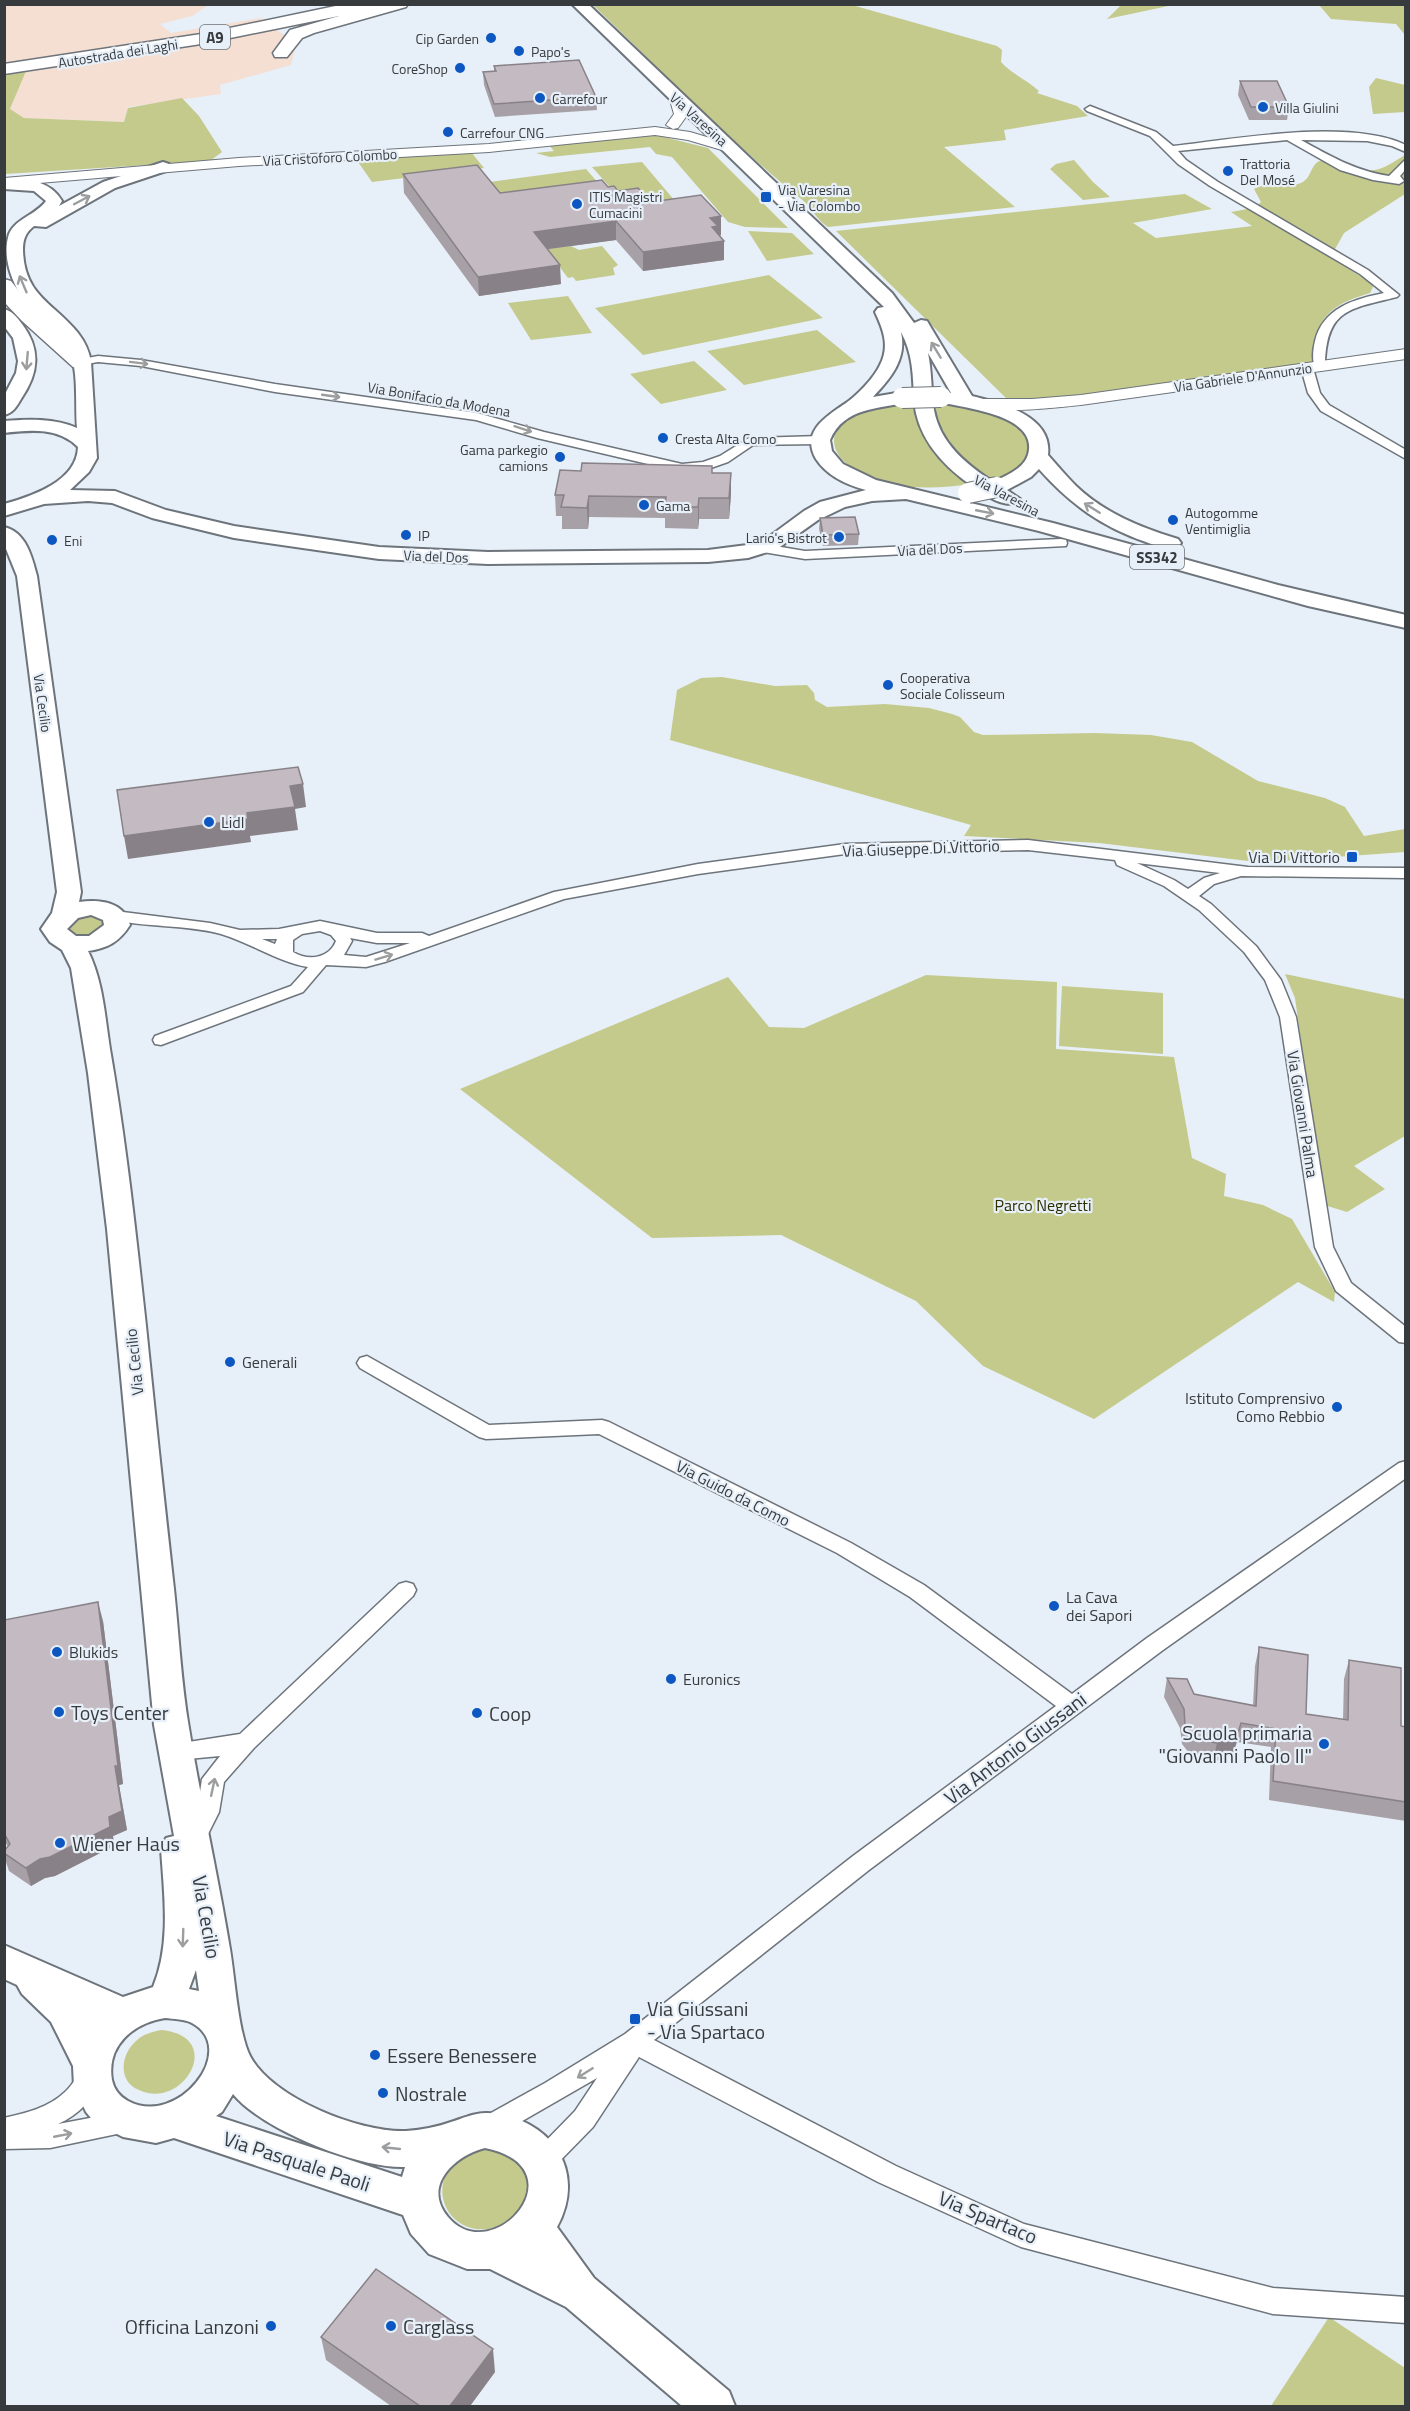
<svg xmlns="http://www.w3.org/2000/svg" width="1410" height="2411" viewBox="0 0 1410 2411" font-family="'Titillium Web',sans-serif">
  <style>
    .industrial { fill: #f5dfd2 }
    .green { fill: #c4ca8c }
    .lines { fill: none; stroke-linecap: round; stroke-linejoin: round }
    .street-casing { stroke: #6d747b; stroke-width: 3 }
    .secondary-casing { stroke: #6d747b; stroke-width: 2 }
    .primary-casing { stroke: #6d747b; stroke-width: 4 }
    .highway-casing { stroke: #6d747b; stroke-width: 3 }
    .street { fill: #fff; fill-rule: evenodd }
    .secondary { fill: #fff; fill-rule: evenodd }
    .primary { fill: #fff; fill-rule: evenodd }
    .highway { fill: #fff; fill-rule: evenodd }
    .primary-bridge-casing { stroke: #6d747b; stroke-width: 22; stroke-linecap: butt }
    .primary-bridge { stroke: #fff; stroke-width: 20 }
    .wall { fill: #a8a0a7 }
    .shaded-wall { fill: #888288 }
    .building { fill: #c3bac2; stroke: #888288; stroke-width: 1.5 }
    .oneway { stroke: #9c9d9e }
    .poi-dot { fill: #0c57c1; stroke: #e7eff8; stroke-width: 2 }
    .labels { text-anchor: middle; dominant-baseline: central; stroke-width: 4.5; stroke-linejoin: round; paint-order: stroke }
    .far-poi-label { font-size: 14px; fill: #383b3e; stroke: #e7eff8; text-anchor: start }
    .far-street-label { font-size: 14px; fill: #383b3e; stroke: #e7eff8 }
    .shield { fill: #e7eff8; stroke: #6c7176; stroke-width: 1.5 }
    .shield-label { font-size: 15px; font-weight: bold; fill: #383b3e }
    .poi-label { font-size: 16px; fill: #383b3e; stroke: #e7eff8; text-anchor: start }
    .street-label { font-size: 16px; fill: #383b3e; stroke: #e7eff8 }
    .park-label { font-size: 16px; fill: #2d2f00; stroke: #e7eff8 }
    .near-poi-label { font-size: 20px; fill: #383b3e; stroke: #e7eff8; text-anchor: start }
    .near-street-label { font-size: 20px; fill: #383b3e; stroke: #e7eff8 }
  </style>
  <rect width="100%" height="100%" fill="#e7eff8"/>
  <path class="industrial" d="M4 5H204L207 6 192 16 160 24 171 33 261 18 296 44 291 65 220 85 221 94 128 107 124 122 24 118 10 110 25 71 7 73 4 64Z"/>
  <path class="green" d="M593 5H852L997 46 1002 50 1001 62C1012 74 1027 80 1039 91L1037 93 1077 106 1088 116 1004 130 1006 140 944 147 1015 207 828 227C816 220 811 206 800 198 727 139 661 70 593 5Z
    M1121 5V4L1173 5 1107 19Z
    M1319 5H1405V35L1396 24 1331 19Z
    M4 64 7 73 26 71 10 109 24 118 124 122 128 108 182 98 199 116 222 152 210 161 5 174Z
    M1376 78 1405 85V112L1373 114 1369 87Z
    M656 135 708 148 788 228 745 227 728 222 672 157 656 154 650 147 550 157 536 153 554 151 549 145Z
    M471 152 484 168 372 182 356 159Z
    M1405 155V194L1344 233 1334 251 1256 207 1261 202 1254 189C1269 180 1287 189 1301 183 1314 177 1309 160 1326 160 1332 160 1339 164 1344 166 1375 175 1381 170 1405 155Z
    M1074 160 1093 182 1110 197 1083 200 1050 169 1056 164Z
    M642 162 675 201 641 205 616 194 592 167Z
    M586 169 606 192 507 205 490 182Z
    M1185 194 1212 209 1133 223 1156 238 1252 226 1231 212 1253 208 1371 283 1373 287 1370 293C1330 305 1313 318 1314 362L1071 397 1009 401 836 231Z
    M748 231 792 233 814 254 767 261Z
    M571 246 579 250 602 246 618 265 613 268 615 275 576 281 573 277 568 278 546 249Z
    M769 275 823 318 643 355 595 308Z
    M568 296 592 333 531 340 508 303Z
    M817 330 856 362 744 385 707 351Z
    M694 361 727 390 661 404 630 374Z
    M915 402C922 444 940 460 972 484 935 489 892 491 858 472 830 456 823 430 856 414 874 405 896 404 915 402Z
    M933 402C966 406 1014 409 1030 443 1029 466 1009 476 989 481 961 459 936 439 933 402Z
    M722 677 775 686 807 685 814 693 815 700 827 707 885 704 929 708 952 714 960 717 974 732 983 735 1095 733 1151 735 1192 742 1258 781 1325 798 1345 807 1364 836 1405 829V852L1280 861H1248L1099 843 964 836 971 825 670 740 677 690 701 678Z
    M89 915 102 920 103 927C93 935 83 938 70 933L67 927 77 917Z
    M1285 974 1405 999V1136L1354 1166 1385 1189 1347 1212 1324 1205 1295 998Z
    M926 975 1057 982 1056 1049 1174 1057 1192 1158 1226 1174 1224 1196 1263 1205 1292 1219 1335 1292 1334 1302 1298 1282 1094 1419 983 1366 916 1301 781 1235 652 1238 460 1089 728 977 769 1027 804 1028Z
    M1062 986 1163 993V1054L1059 1046Z
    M161 2030C227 2036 183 2111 139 2090 117 2081 121 2054 136 2041 143 2034 152 2032 161 2030Z
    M479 2149C506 2148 532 2163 527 2194 525 2206 517 2217 506 2223 451 2252 409 2174 479 2149Z
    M1329 2317 1405 2368V2406H1271Z"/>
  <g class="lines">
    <defs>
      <path id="street" d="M1090 106 1156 132 1173 146C1236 139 1348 118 1406 145V152L1392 146 1367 141 1301 140C1330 156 1356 171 1389 176L1406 159V169L1400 176 1404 181 1399 184 1373 180 1340 170 1287 140 1178 151 1186 160 1218 182 1368 270 1399 295 1397 297C1349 309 1326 309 1325 366L1319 369 1315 368C1312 360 1313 349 1315 341 1323 308 1354 299 1384 293L1360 274 1210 186 1178 164 1150 136 1087 111 1085 109Z
        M98 356 141 360 275 384 477 413 544 432 682 464 703 462 720 456 749 438 820 436 826 440 820 444 753 445 728 462 705 470 682 472 537 438 476 420 275 392 141 366 98 362 81 365 75 362 77 360Z
        M1307 365 1313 368 1320 393 1329 405 1406 450V459L1321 411 1308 393 1301 368Z
        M1061 539 1066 540 1067 543 1066 546 805 559 763 552 756 548 763 544 805 551Z
        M1028 840 1248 867 1406 868V878L1241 876 1214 884 1199 896 1211 904 1256 946 1281 980 1296 1017 1333 1247 1351 1283 1406 1327V1343L1399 1342 1336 1291 1315 1247 1280 1017 1265 980 1244 952 1199 910 1164 886 1117 865 1115 860 1028 850 845 854 698 874 564 899 385 962 366 967 326 965 303 992 161 1045 155 1044 153 1040 155 1036 291 986 308 967C278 962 251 943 221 934 185 924 146 928 109 919L107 916 115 911 210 923 240 930 279 929 320 921 377 933H422L429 936 554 892 698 864 845 844ZM1137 863 1220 873 1204 878 1188 889 1174 880ZM320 931 331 935 336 941C329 959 308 961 293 952V940L302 934ZM350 938 377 943H410L366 957 344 955 352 941ZM262 939H277L275 944Z
        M367 1356 489 1425 602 1420 609 1422 851 1543 924 1585 1072 1694 1147 1638 1399 1463 1406 1461V1478L1163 1650 869 1870 654 2040 896 2166 1024 2224 1273 2288 1406 2297V2323L1273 2314 1021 2247 878 2182 639 2057 593 2127 552 2169 543 2173 534 2169 530 2161 534 2153 575 2111 597 2078 498 2135 489 2138 480 2135 477 2127 480 2119 545 2083 625 2034 853 1856 1056 1706 910 1597 837 1553 599 1434 486 1439 479 1437 360 1368 357 1363 360 1358Z
        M406 1582 413 1584 416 1590 413 1596 254 1748 224 1782 219 1812 202 1846 194 1848 186 1846 183 1839 197 1812 202 1779 220 1756 177 1760 169 1757 166 1751 169 1745 240 1734 399 1584Z
        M91 2066 100 2069 103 2077C94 2098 79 2115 58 2124L127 2111 136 2114 139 2122 136 2130 50 2148 4 2149V2118C26 2113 48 2108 65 2092 75 2083 78 2071 91 2066Z"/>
      <path id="secondary" d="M677 96 684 100 688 114 678 128 673 129 666 125 674 114 670 100Z
        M655 127 690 132 737 146 739 149 732 153 688 140 655 135 489 152 239 166 4 186V178L239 158 489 144Z
        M1406 349V359L1081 405C1063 407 984 416 975 404L983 399H1032L1081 395Z"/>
      <path id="primary" d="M572 4H588L892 293 914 323 921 320 927 321 972 396C1001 403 1053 416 1048 455 1057 465 1066 476 1076 486 1104 513 1142 528 1178 539L1181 543 1178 547C1167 550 1157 546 1146 542 1102 527 1070 504 1039 469L1031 477 1007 490 1020 499 1017 503C1002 507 987 496 975 488 944 467 917 439 914 400 913 376 913 354 901 332 907 359 891 378 873 397L902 392 909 394 911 398 909 402C879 409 844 407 830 440L832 451 843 464 876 480 1053 523 1278 585 1406 615V628L1308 606 1039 531 906 499 872 501 845 507 818 520 777 549 748 558 708 562 488 564 379 559 234 538 152 518 112 503 88 501 44 504 4 516V504C33 496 77 481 78 447 58 427 30 430 4 433V421C29 419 54 418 77 428 75 401 79 370 68 346 62 332 46 324 35 314 17 295 0 261 9 234 16 218 36 215 46 201L34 191 4 189V179C27 179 50 180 62 201L59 206 103 182 163 162 169 164 171 167 169 170 115 188 46 227 34 226C25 233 23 240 23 250 24 296 54 303 78 333 85 342 89 351 91 362L97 458 89 472 70 490 115 491 166 510 234 526 379 547 488 552 708 550 755 544 770 536 804 511 820 502 866 490C847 485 827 476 816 459 801 433 824 418 843 405 856 397 874 378 880 365 890 346 883 329 875 312L878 308 884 307ZM928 353 951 393 940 394 938 398 940 402C963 408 1032 414 1029 449 1028 467 1008 475 993 482 966 464 940 443 934 410 931 391 932 372 928 353Z
        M4 309C12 311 17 317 22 324 41 349 39 373 21 399 17 406 13 413 4 415V396L16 373 18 361 13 338 4 326Z
        M4 527C26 532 32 557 37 576L81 892 79 902C100 899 124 902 130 925 119 942 108 948 88 951 103 981 105 1017 110 1049 126 1141 136 1234 146 1326 155 1414 164 1501 174 1589 179 1635 181 1682 189 1728 201 1802 218 1875 230 1949 235 1978 238 2032 250 2056 272 2098 360 2133 406 2131 421 2130 437 2127 451 2122 463 2118 476 2112 488 2113 550 2117 588 2170 557 2227L594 2278 729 2391 735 2406H682L566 2307 490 2269H467L429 2254 411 2234 403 2215 174 2138 156 2143 123 2137 95 2123 86 2112 74 2087 73 2066 51 2022 22 1994 17 1985 4 1979V1945L123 1997 153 1987C171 1944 164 1894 161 1849L166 1838 174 1836 154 1725 107 1229 88 1073 71 968 62 950 50 942 41 929 52 913 57 892 17 576 4 544ZM91 915 103 920 104 925 89 936H76L67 929 78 918ZM196 1970 199 1991 189 1989ZM165 2018C173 2019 185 2019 192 2023 240 2049 178 2128 128 2101 119 2096 114 2089 112 2080 106 2045 134 2023 165 2018ZM233 2094C261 2129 360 2169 405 2167L402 2177 216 2116 222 2112ZM485 2148C582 2168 493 2270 448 2217 422 2186 454 2156 485 2148Z"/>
      <path id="highway" d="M345 4H408L406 7 314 33 302 38 287 57H275L273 53 290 30 339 16 201 44 4 74V64L201 34Z
        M4 279 11 281 36 313 89 357 92 362 89 367 81 368 73 367 22 321 4 302Z"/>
    </defs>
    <use href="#street" class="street-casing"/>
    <use href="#secondary" class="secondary-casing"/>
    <use href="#primary" class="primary-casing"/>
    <use href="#highway" class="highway-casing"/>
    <use href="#street" class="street"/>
    <use href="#secondary" class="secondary"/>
    <use href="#primary" class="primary"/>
    <use href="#highway" class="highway"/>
    <defs>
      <path id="primary-bridge" d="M902 398 941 397
        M968 493 997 487"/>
    </defs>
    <use href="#primary-bridge" class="primary-bridge-casing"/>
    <use href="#primary-bridge" class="primary-bridge"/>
  </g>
  <path class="wall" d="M494 66 596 97 597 110 495 117 484 85 483 72 494 71Z
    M1240 81 1289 107 1287 120H1249L1238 95Z
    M403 174 500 193 608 187 651 202 721 235 719 236 724 260 643 271 616 240 547 249 561 284 479 296 404 193Z
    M712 473H731V494L729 519H699L698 529 665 528V518L589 517 588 529H562V516H556L555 495Z
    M820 518 859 534 858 545 823 546 819 529Z
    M4 1620 103 1621 123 1784 119 1785 127 1830 113 1836 114 1846 55 1876 45 1878 31 1886 9 1871 4 1856V1851L8 1847 4 1840Z
    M1259 1647 1306 1714 1343 1720 1344 1679 1349 1660 1401 1726 1406 1727V1821L1269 1800 1271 1747 1237 1742 1234 1752 1225 1759 1213 1761 1200 1760 1189 1753 1182 1744 1180 1728 1164 1697 1167 1678 1194 1694 1253 1705 1255 1666Z
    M321 2337 495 2372 470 2406H391L326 2360Z"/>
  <path class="shaded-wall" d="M721 216V235L718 236 724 241V260L643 271V252L710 218Z
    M616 221V240L534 251V232Z
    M560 265 561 284 479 296 478 277Z
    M731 473V494L729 519V498Z
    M589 496V517L588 529 587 508Z
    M699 498V519L698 529V507Z
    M303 784 306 807 295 809 298 830 250 836 251 842 128 859 124 836 247 813 290 786Z
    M98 1602 103 1621 123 1784 119 1785 127 1830 113 1836 114 1846 55 1876 45 1878 31 1886 26 1868 115 1766Z
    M1241 1723 1234 1752 1225 1759 1213 1761 1217 1743Z
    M493 2349 495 2372 470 2406H450Z"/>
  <path class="building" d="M579 60 596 97 494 104 483 72 496 71 494 66Z
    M1240 81H1277L1289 107H1251Z
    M477 165 500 193 602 180 608 187 614 186 618 191 638 188 651 202 701 195 721 216 710 218 718 226 712 227 724 241 643 252 616 221 534 232 560 265 478 277 403 174Z
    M582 463 712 466V473H731L729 498H699L698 507H665L666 497 589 496 587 508 561 507 564 495H555L560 470 581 471Z
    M855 517 859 534 823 535 820 518Z
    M298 767 303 784 290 786 295 807 247 813 248 819 124 836 117 790Z
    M98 1602 118 1766H115L122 1811 109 1817 110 1827 50 1857 40 1859 26 1868 4 1853V1851L10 1844 4 1833V1620Z
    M1259 1647 1308 1655 1306 1714 1348 1720 1349 1660 1401 1668V1726L1406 1727V1802L1273 1781 1276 1729 1241 1723 1238 1733 1229 1740 1217 1743 1204 1741 1192 1734 1185 1725 1184 1709 1167 1678 1187 1679 1194 1694 1256 1706Z
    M376 2269 493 2349 450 2406H420L321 2337Z"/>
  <defs><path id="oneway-shaft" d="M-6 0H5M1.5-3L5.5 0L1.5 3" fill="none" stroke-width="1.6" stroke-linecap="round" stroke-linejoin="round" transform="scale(1.5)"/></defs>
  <g class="oneway">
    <use href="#oneway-shaft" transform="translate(82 200) rotate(-28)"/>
    <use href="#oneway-shaft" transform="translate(23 284) rotate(-113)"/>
    <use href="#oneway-shaft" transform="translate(936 350) rotate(-121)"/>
    <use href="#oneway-shaft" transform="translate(27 361) rotate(95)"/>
    <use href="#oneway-shaft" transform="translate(139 363) rotate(7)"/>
    <use href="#oneway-shaft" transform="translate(331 396) rotate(8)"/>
    <use href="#oneway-shaft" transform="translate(523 429) rotate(18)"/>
    <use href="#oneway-shaft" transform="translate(1092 508) rotate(-148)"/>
    <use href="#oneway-shaft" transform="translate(985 512) rotate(11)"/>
    <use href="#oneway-shaft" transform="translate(384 957) rotate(-17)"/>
    <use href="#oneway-shaft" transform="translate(213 1787) rotate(-78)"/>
    <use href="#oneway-shaft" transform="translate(183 1938) rotate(92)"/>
    <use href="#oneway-shaft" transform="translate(585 2073) rotate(148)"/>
    <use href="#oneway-shaft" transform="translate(63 2135) rotate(-11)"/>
    <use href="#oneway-shaft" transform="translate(391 2148) rotate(-174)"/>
  </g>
  <g class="poi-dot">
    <circle cx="491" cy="38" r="6"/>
    <circle cx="519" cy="51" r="6"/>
    <circle cx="460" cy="68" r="6"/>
    <circle cx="540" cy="98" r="6"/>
    <circle cx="1263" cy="107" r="6"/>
    <circle cx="448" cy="132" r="6"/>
    <circle cx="1228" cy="171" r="6"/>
    <rect x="760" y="191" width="12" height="12" rx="3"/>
    <circle cx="577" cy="204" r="6"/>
    <circle cx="663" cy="438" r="6"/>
    <circle cx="560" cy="457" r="6"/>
    <circle cx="644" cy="505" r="6"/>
    <circle cx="1173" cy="520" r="6"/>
    <circle cx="406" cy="535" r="6"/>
    <circle cx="839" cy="537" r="6"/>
    <circle cx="52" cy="540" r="6"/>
    <circle cx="888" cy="685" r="6"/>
    <circle cx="209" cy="822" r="6"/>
    <rect x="1346" y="851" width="12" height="12" rx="3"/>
    <circle cx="230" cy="1362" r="6"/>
    <circle cx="1337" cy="1407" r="6"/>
    <circle cx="1054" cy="1606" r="6"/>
    <circle cx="57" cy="1652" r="6"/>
    <circle cx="671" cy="1679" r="6"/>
    <circle cx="59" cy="1712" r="6"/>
    <circle cx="477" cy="1713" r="6"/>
    <circle cx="1324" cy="1744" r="6"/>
    <circle cx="60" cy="1843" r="6"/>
    <rect x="629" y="2013" width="12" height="12" rx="3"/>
    <circle cx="375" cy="2055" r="6"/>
    <circle cx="383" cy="2093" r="6"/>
    <circle cx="271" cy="2326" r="6"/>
    <circle cx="391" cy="2326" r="6"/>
  </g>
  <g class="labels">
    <g class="far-poi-label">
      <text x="479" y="38" text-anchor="end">Cip Garden</text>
      <text x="531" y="51">Papo's</text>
      <text x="448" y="68" text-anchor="end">CoreShop</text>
      <text x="552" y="98">Carrefour</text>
      <text x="1275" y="107">Villa Giulini</text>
      <text x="460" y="132">Carrefour CNG</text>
      <text x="1240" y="163">Trattoria<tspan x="1240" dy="16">Del Mosé</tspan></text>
      <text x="778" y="189">Via Varesina<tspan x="778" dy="16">- Via Colombo</tspan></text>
      <text x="589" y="196">ITIS Magistri<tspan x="589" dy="16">Cumacini</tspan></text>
      <text x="675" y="438">Cresta Alta Como</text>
      <text x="548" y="449" text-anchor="end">Gama parkegio<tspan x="548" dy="16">camions</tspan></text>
      <text x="656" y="505">Gama</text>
      <text x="1185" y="512">Autogomme<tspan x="1185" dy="16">Ventimiglia</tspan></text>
      <text x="418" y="535">IP</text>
      <text x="827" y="537" text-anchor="end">Lario's Bistrot</text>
      <text x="64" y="540">Eni</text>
      <text x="900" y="677">Cooperativa<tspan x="900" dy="16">Sociale Colisseum</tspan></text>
    </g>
    <g class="far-street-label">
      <text transform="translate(118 53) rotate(-9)">Autostrada dei Laghi</text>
      <text transform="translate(699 119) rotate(42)">Via Varesina</text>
      <text transform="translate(330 157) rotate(-3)">Via Cristoforo Colombo</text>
      <text transform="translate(1243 377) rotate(-8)">Via Gabriele D'Annunzio</text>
      <text transform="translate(439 399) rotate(10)">Via Bonifacio da Modena</text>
      <text transform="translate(1007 495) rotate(28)">Via Varesina</text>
      <text transform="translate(930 549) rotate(-3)">Via del Dos</text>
      <text transform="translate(436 556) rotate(2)">Via del Dos</text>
      <text transform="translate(43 703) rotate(82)">Via Cecilio</text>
    </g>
    <g class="shield">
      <rect x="200" y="25" width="30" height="24" rx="4.5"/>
      <rect x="1130" y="545" width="54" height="24" rx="4.5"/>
    </g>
    <g class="shield-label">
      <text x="215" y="37">A9</text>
      <text x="1157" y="557">SS342</text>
    </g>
    <g class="poi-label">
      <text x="221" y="822">Lidl</text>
      <text x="1340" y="857" text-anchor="end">Via Di Vittorio</text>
      <text x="242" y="1362">Generali</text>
      <text x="1325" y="1398" text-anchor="end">Istituto Comprensivo<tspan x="1325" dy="18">Como Rebbio</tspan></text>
      <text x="1066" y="1597">La Cava<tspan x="1066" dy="18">dei Sapori</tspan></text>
      <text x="69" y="1652">Blukids</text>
      <text x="683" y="1679">Euronics</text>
    </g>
    <g class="street-label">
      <text transform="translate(921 848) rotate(-2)">Via Giuseppe Di Vittorio</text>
      <text transform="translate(1303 1114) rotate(81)">Via Giovanni Palma</text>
      <text transform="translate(134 1362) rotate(-96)">Via Cecilio</text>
      <text transform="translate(733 1493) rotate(27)">Via Guido da Como</text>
    </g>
    <g class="park-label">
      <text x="1043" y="1205">Parco Negretti</text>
    </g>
    <g class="near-poi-label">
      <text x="71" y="1712">Toys Center</text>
      <text x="489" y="1713">Coop</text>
      <text x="1312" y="1732" text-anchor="end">Scuola primaria<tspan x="1312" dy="23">"Giovanni Paolo II"</tspan></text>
      <text x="72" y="1843">Wiener Haus</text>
      <text x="647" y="2008">Via Giussani<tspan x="647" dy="23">- Via Spartaco</tspan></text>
      <text x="387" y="2055">Essere Benessere</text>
      <text x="395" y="2093">Nostrale</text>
      <text x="259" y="2326" text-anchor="end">Officina Lanzoni</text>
      <text x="403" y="2326">Carglass</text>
    </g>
    <g class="near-street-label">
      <text transform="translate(1015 1748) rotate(-37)">Via Antonio Giussani</text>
      <text transform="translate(207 1917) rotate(80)">Via Cecilio</text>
      <text transform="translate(297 2161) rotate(18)">Via Pasquale Paoli</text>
      <text transform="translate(988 2217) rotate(23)">Via Spartaco</text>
    </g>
  </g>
  <rect width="1410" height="2411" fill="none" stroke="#383b3e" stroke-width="12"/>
</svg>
